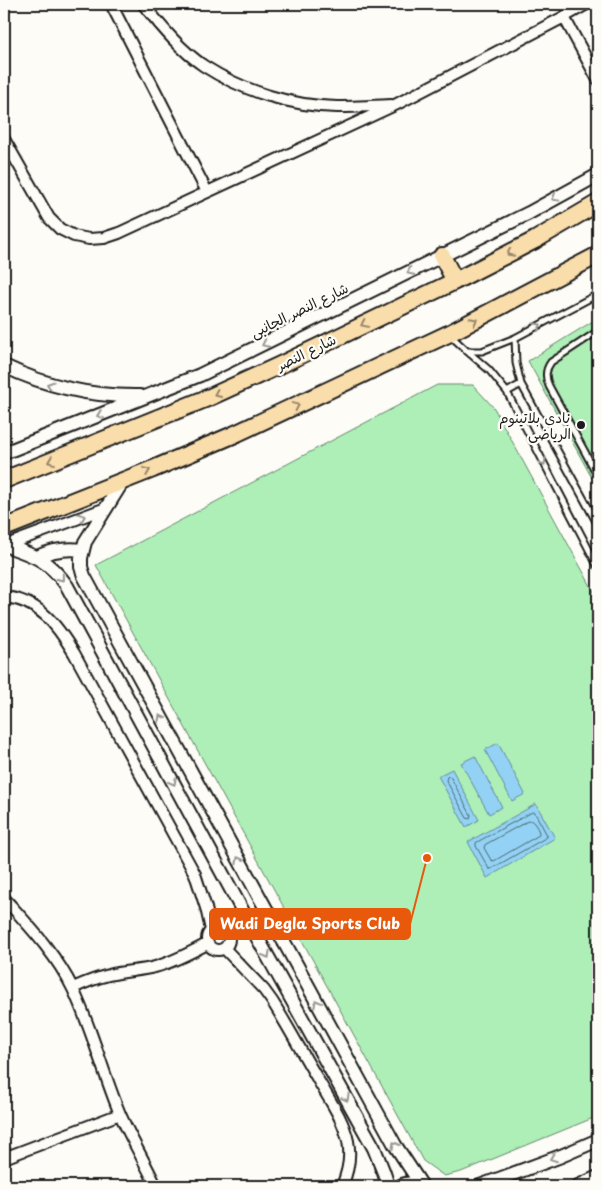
<svg xmlns="http://www.w3.org/2000/svg" width="602" height="1190" viewBox="0 0 602 1190" font-family="'Playpen Sans','Playpen Sans Arabic',sans-serif">
  <style>
    .green { fill: #aeefb7; stroke: #65866a }
    .water { fill: #93d2f4; stroke: #63899e }
    .lines { fill: none; stroke-linecap: round; stroke-linejoin: round }
    .shore { stroke: #4c6572; stroke-width: 1 }
    .service-casing { stroke: #1c1c1c; stroke-width: 9 }
    .minor-casing { stroke: #1c1c1c; stroke-width: 14 }
    .tertiary-casing { stroke: #1c1c1c; stroke-width: 16 }
    .primary-casing { stroke: #1c1c1c; stroke-width: 20 }
    .service { stroke: #fdfcf7; stroke-width: 5 }
    .minor { stroke: #fdfcf7; stroke-width: 10 }
    .tertiary { stroke: #fdfcf7; stroke-width: 12 }
    .primary { stroke: #f9ddab; stroke-width: 16 }
    .oneway { stroke: #989794 }
    .oneway2 { stroke: #96866b }
    .poi-dot { fill: #1c1c1c; stroke: #fdfcf7; stroke-width: 2 }
    .labels { text-anchor: middle; dominant-baseline: central; stroke-width: 4.5; stroke-linejoin: round; paint-order: stroke }
    .street-label { font-size: 14px; fill: #1c1c1c; stroke: #fdfcf7 }
    .poi-label { font-size: 14px; fill: #1c1c1c; stroke: #fdfcf7; text-anchor: end }
    .leader { fill: none; stroke: #e8590c; stroke-width: 2 }
    .callout-dot { fill: #e8590c; stroke: #fdfcf7; stroke-width: 2 }
    .callout { fill: #e8590c; stroke: #e8590c; stroke-width: 2 }
    .callout-label { font-size: 15px; text-anchor: middle; font-weight: bold; fill: #fff }
  </style>
  <rect width="100%" height="100%" fill="#fdfcf7"/>
  <filter id="ink" filterUnits="userSpaceOnUse"><feTurbulence type="fractalNoise" baseFrequency=".02" numOctaves="2"/><feDisplacementMap in="SourceGraphic" scale="10" xChannelSelector="R" yChannelSelector="G"/><feConvolveMatrix kernelMatrix="1 2 1 2 8 2 1 2 1" color-interpolation-filters="sRGB"/></filter>
  <g filter="url(#ink)">
    <path class="green" d="M598 318V489L528 361Z
      M437 385H473L494 408 598 599V1116L461 1172 444 1176 423 1161 96 565Z"/>
    <path class="water" d="M498 743 525 794 512 801 485 750Z
      M475 756 502 807 489 814 461 763Z
      M452 769 479 820 466 827 438 776Z
      M536 804 555 838 487 878 468 842Z"/>
    <g class="lines">
      <path class="shore" d="M449 776 451 778 471 815 470 819 467 818 446 780 447 777Z
        M533 812 535 813 547 835V837L491 869H489L476 846V843Z
        M530 820C534 821 540 831 539 835L494 861 491 860 484 848 485 845Z"/>
      <defs>
        <path id="service" d="M598 331 551 362C545 370 545 377 549 386L598 476
          M451 336 467 351H482L515 338 598 294
          M515 338 516 363 521 384 598 525
          M467 351 489 370 507 392 598 567
          M507 392 521 384"/>
        <path id="minor" d="M111 4 207 192
          M143 4C161 26 180 50 204 66 243 91 291 106 337 107 355 107 373 106 391 105
          M564 17 598 80
          M4 139 49 218 60 229 74 236 89 239 104 238 119 233 395 105 564 17 587 4
          M4 546 106 508
          M4 597C39 600 57 625 74 653L195 874 206 908 211 930
          M4 898C29 926 56 954 73 989 92 1029 103 1073 120 1114 131 1139 145 1162 156 1186
          M207 939a11 11 0 1 1 22 0a11 11 0 1 1-22 0Z
          M226 932 247 919
          M224 948 264 990 272 1001C288 1026 302 1053 317 1078 328 1098 343 1118 348 1141 351 1156 348 1172 342 1186
          M73 988C84 983 96 978 109 975 124 971 140 971 155 967 173 962 190 953 207 944
          M4 1158 120 1114"/>
        <path id="tertiary" d="M4 366C48 387 91 397 140 396
          M4 453 200 375 529 213 598 175
          M123 481 85 542 81 558V567L84 576 395 1145 422 1186
          M4 545C33 555 48 559 67 586L247 919 374 1148 384 1173 388 1186
          M37 557C52 550 66 548 82 550
          M400 1186C407 1183 414 1182 420 1186
          M480 1186 561 1156 598 1140
          M578 1186 598 1177"/>
        <path id="primary" d="M442 256 455 281
          M4 480 210 397 278 366 455 281 535 240 598 203
          M4 528 153 469 233 435 448 334 598 255"/>
      </defs>
      <use href="#service" class="service-casing"/>
      <use href="#minor" class="minor-casing"/>
      <use href="#tertiary" class="tertiary-casing"/>
      <use href="#primary" class="primary-casing"/>
      <use href="#service" class="service"/>
      <use href="#minor" class="minor"/>
      <use href="#tertiary" class="tertiary"/>
      <use href="#primary" class="primary"/>
    </g>
    <defs><path id="oneway-chevron" d="M-2-3.5L2.5 0L-2 3.5" fill="none" stroke-width="1.6" stroke-linecap="round" stroke-linejoin="round" transform="scale(1.25)"/></defs>
    <g class="oneway">
      <use href="#oneway-chevron" transform="translate(555 198) rotate(151)"/>
      <use href="#oneway-chevron" transform="translate(410 272) rotate(154)"/>
      <use href="#oneway-chevron" transform="translate(538 326) rotate(-28)"/>
      <use href="#oneway-chevron" transform="translate(265 344) rotate(154)"/>
      <use href="#oneway-chevron" transform="translate(50 385) rotate(-162)"/>
      <use href="#oneway-chevron" transform="translate(100 415) rotate(159)"/>
      <use href="#oneway-chevron" transform="translate(543 462) rotate(62)"/>
      <use href="#oneway-chevron" transform="translate(82 517) rotate(-21)"/>
      <use href="#oneway-chevron" transform="translate(61 578) rotate(52)"/>
      <use href="#oneway-chevron" transform="translate(161 718) rotate(-119)"/>
      <use href="#oneway-chevron" transform="translate(173 782) rotate(62)"/>
      <use href="#oneway-chevron" transform="translate(239 860) rotate(-119)"/>
      <use href="#oneway-chevron" transform="translate(267 955) rotate(61)"/>
      <use href="#oneway-chevron" transform="translate(317 1003) rotate(-119)"/>
      <use href="#oneway-chevron" transform="translate(346 1098) rotate(61)"/>
      <use href="#oneway-chevron" transform="translate(395 1145) rotate(-120)"/>
      <use href="#oneway-chevron" transform="translate(553 1158) rotate(159)"/>
    </g>
    <g class="oneway2">
      <use href="#oneway-chevron" transform="translate(510 253) rotate(153)"/>
      <use href="#oneway-chevron" transform="translate(474 321) rotate(-28)"/>
      <use href="#oneway-chevron" transform="translate(364 324) rotate(154)"/>
      <use href="#oneway-chevron" transform="translate(217 394) rotate(155)"/>
      <use href="#oneway-chevron" transform="translate(296 406) rotate(-25)"/>
      <use href="#oneway-chevron" transform="translate(51 461) rotate(158)"/>
      <use href="#oneway-chevron" transform="translate(147 471) rotate(-22)"/>
    </g>
  </g>
  <circle class="poi-dot" cx="581" cy="425" r="5"/>
  <g class="labels">
    <g class="street-label">
      <text transform="translate(299 310) rotate(-26)">شارع النصر الجانبى</text>
      <text transform="translate(306 352) rotate(-26)">شارع النصر</text>
    </g>
    <g class="poi-label">
      <text x="571" y="417">نادى بلاتينوم<tspan x="571" dy="16">الرياضى</tspan></text>
    </g>
  </g>
  <path class="leader" d="M427 858L410 924"/>
  <circle class="callout-dot" cx="427" cy="858" r="5"/>
  <rect class="callout" x="210" y="909" width="200" height="30" rx="5"/>
  <g class="callout-label">
    <text x="310" y="929">Wadi Degla Sports Club</text>
  </g>
  <rect width="602" height="1190" fill="none" stroke="#fdfcf7" stroke-width="20"/>
  <rect x="10" y="10" width="582" height="1170" fill="none" stroke="#1c1c1c" stroke-width="2" filter="url(#ink)"/>
</svg>
